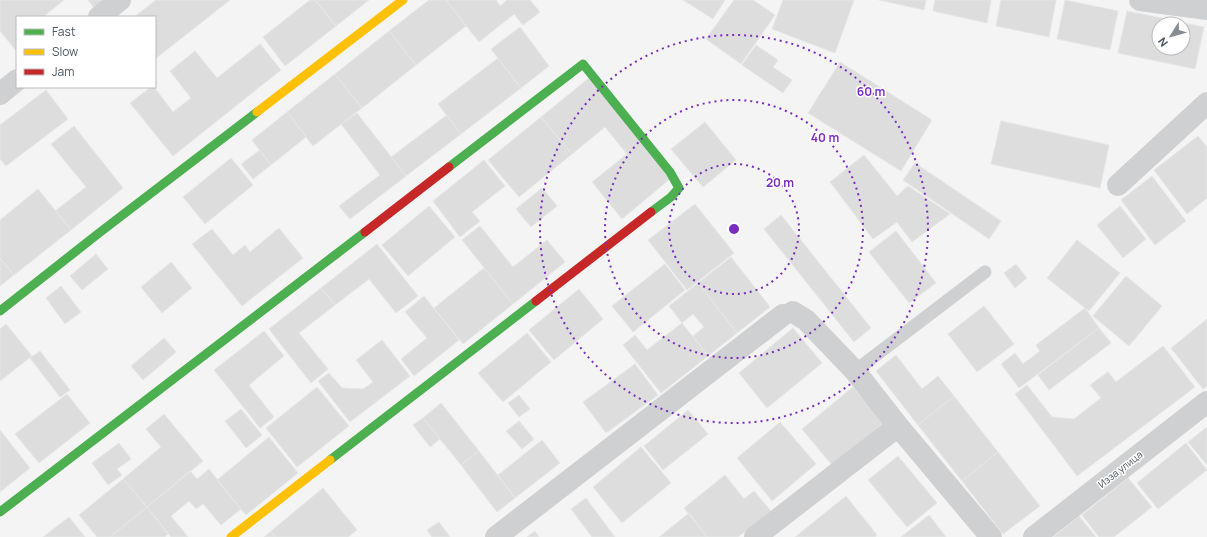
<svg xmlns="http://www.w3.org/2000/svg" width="1207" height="537" viewBox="0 0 1207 537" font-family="Manrope,sans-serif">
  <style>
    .building { fill: #ddddde; stroke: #e5e6e7; fill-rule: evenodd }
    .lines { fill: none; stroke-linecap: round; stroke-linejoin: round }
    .lane { stroke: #ced0d2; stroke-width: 13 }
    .street { stroke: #ced0d2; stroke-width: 22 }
    .fast { stroke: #4caf50; stroke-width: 9 }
    .slow { stroke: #ffc107; stroke-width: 9 }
    .jam { stroke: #c62828; stroke-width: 9 }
    .ring { fill: none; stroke: #7b2cbf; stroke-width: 2; stroke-dasharray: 2 4 }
    .labels { text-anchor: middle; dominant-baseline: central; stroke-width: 3; stroke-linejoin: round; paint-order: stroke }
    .street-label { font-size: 10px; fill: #4a5661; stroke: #fff }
    .centre { fill: #7b2cbf; stroke: #fff; stroke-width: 2 }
    .ring-label { font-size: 12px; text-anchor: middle; font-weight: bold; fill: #7b2cbf; stroke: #fff; stroke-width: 3; stroke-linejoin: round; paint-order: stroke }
  </style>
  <rect width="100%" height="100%" fill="#f4f4f4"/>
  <path class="building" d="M0 0H64L43 17H17V52L0 31Z
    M88 0H106L95 9Z
    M156 0H230L155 59V17H134Z
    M310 0H315L336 26 285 66 263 37Z
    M315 0H369L336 26Z
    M429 0H446L466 26 416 65 389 31Z
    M446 0H496L500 6 507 0H530L540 12 523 25 514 14 479 42Z
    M683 0H725L713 19Z
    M734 0H753L775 15 741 64 706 39Z
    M783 0H854L835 53 772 29Z
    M879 0H926L924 10Z
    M935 0H991L987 23 933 11Z
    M1001 0H1056L1049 37 996 26Z
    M1065 0 1118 11 1110 50 1057 39Z
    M1127 11 1204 27 1195 69 1118 53ZM1159 24H1183V48H1159Z
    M520 27 549 66 521 88 491 49Z
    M389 31 416 65 362 108 335 74Z
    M260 44 281 70 173 156 130 103 151 87H154L173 112 191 98 170 71 195 51 217 78Z
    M756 45 778 60 773 67 792 80 783 93 742 65Z
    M498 58 521 88 461 134 438 104Z
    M840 62 932 120 901 171 808 113Z
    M335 74 362 108 313 146 287 112Z
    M589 78 671 178 622 219 592 182 627 154 605 127 572 154 541 117Z
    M46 90 68 119 6 166 0 159V125Z
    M287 112 306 137 271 165 252 140Z
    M357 113 406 176 350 219 339 206 380 175 341 124Z
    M447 115 461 134 406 176 391 157Z
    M541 117 572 154 519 197 488 160Z
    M1001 121 1109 145 1100 188 991 164Z
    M705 122 736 160 703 187 671 149Z
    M74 126 123 188 71 230 55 211 86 187 51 144Z
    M1198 136 1207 147V198L1187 214 1154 170Z
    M260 150 271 165 253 179 241 164Z
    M864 155 897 196 908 186 950 214 912 242 897 222 873 239 830 182Z
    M231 158 253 185 205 224 183 197Z
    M484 160 505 186 472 212 480 221 460 237 433 201Z
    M915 163 1001 221 989 239 903 180Z
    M1152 176 1186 221 1155 245 1121 200Z
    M542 188 557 206 531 227 516 209Z
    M38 189 71 230 14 275 0 258V220Z
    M695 204 734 253 687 290 648 240Z
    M429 206 455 237 408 276 382 245Z
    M1120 206 1146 239 1123 258 1097 225Z
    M781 215 871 328 854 342 764 229Z
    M480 226 513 267 547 240 565 262 513 304 462 240Z
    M279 228 303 258 242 306 192 244 212 229 233 255 245 245 250 252Z
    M896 231 936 283 909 303 869 252Z
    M1077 240 1120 273 1089 311 1047 278Z
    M377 244 418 296 396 313 369 279 335 305 321 288Z
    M96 254 108 269 82 290 70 276Z
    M731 257 770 307 737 333 698 283Z
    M0 258 14 275 0 286Z
    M171 262 192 288 162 313 141 287Z
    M665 264 685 290 633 332 612 306Z
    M1016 264 1027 278 1015 288 1004 273Z
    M484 268 513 304 463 344 434 308Z
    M1126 276 1162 306 1129 346 1093 316Z
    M698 283 737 333 708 356 693 336 704 327 693 314 682 323 669 306Z
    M61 286 81 312 65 324 46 298Z
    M321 288 335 305 299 333 328 369 311 383 269 329Z
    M579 289 603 319 554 360 529 330Z
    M424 296 459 340 414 376 401 359 427 338 405 312Z
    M984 306 1014 344 977 372 948 334Z
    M1085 308 1099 328 1019 388 1001 364 1015 353 1023 364 1040 351 1036 345Z
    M1207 319V386L1203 389 1171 348Z
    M682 323 708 356 661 393 623 345 635 335 647 350Z
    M6 324 32 356 0 381V329Z
    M793 328 822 363 767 408 739 373Z
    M1099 328 1111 343 1049 390 1038 375Z
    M264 331 284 356 249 385 274 417 260 428 214 370Z
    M527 333 551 362 503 402 478 373Z
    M164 338 176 352 143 380 131 366Z
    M382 340 410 376 350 422 318 381 329 373 342 388 363 389 373 382 356 360Z
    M1163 346 1195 387 1077 476 1015 394 1027 385 1052 417 1074 419 1101 398 1090 385 1108 372 1116 382Z
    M40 351 70 390 60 397 30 358Z
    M896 355 922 389 938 376 954 396 918 425 876 371Z
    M635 364 658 395 606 433 583 402Z
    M317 387 349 426 297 467 266 428Z
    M853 387 883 423 832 465 802 429Z
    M67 394 90 423 39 463 15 434Z
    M519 395 530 409 519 417 508 403Z
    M954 396 998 452 962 481 918 425Z
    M441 403 479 451 461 465 423 418Z
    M241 409 262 435 246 448 225 421Z
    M688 410 708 434 663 470 644 446Z
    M164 414 203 461 147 507 123 479 161 447 146 429Z
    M423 418 440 439 430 447 413 425Z
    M519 421 534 439 522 449 506 431Z
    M780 422 816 464 772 501 737 458Z
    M1207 427V465L1188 442Z
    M0 430 30 468 0 492Z
    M269 437 298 473 246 515 217 480Z
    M542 440 560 463 515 498 498 475Z
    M119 443 131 459 117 469 122 475 108 485 92 463Z
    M1186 443 1207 470 1158 509 1137 483Z
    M641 447 671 483 622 523 593 487Z
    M479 451 515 498 497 512 461 465Z
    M998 452 1040 506 1003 534 962 481Z
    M898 456 937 503 907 527 868 480Z
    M209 469 241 509 221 525 203 504 196 509 189 501 171 516 188 537H171L147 507 190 471 197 479Z
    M725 475 744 499 754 491 771 511 738 537H707L684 508Z
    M1128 478 1152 507 1114 537H1099L1082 515Z
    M123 479 147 507 110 537H97L79 515Z
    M323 488 357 530 348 537H275L271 531Z
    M846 496 877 535 875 537H795Z
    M586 498 615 537H592L571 509Z
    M147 507 168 534 165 537H110Z
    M689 513 707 537H659Z
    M929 515 946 537H901Z
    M1079 516 1096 537H1053Z
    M69 517 85 537H43Z
    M439 522 450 537H432L427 530Z
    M271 531 275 537H264Z
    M535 531 539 537H527Z"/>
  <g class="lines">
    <path class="lane" d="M855 371 985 272"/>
    <path class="street" d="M1140 0 1207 9
      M99 17 120 0
      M0 94 17 80
      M1118 185 1207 103
      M793 312 806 320 855 371 898 426 991 537
      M496 537 783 315
      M755 537 898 426
      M1034 537 1207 402"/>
    <path class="fast" d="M449 167 583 64 670 172 679 188 671 197 651 212
      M0 311 99 233 257 112
      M330 460 536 301
      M0 512 365 232"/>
    <path class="slow" d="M257 112 403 0
      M231 537 330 460"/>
    <path class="jam" d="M365 232 449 167
      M536 301 651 212"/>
  </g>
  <g class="ring">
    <circle cx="734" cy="229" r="65"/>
    <circle cx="734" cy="229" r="129"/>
    <circle cx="734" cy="229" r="194"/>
  </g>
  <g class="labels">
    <g class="street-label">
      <text transform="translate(1120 469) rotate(-38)">Изза улица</text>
    </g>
  </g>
  <circle cx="734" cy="229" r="6" class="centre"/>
  <g class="ring-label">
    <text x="871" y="96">60 m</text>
    <text x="825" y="142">40 m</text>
    <text x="780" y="187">20 m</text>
  </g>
  <rect x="16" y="16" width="140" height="72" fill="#ffffff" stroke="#b7bbc0"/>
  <rect x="24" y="29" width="20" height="6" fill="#4caf50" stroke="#b7bbc0"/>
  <text x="52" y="36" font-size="12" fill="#4a5661">Fast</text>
  <rect x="24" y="49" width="20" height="6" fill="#ffc107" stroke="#b7bbc0"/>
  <text x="52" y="56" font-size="12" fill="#4a5661">Slow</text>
  <rect x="24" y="69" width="20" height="6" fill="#c62828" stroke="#b7bbc0"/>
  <text x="52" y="76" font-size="12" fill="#4a5661">Jam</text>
  <g transform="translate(1171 36) rotate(233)"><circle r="19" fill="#ffffff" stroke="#b7bbc0"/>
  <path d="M0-3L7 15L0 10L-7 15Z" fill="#868d94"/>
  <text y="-6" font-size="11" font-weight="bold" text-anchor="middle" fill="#4a5661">N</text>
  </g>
</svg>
